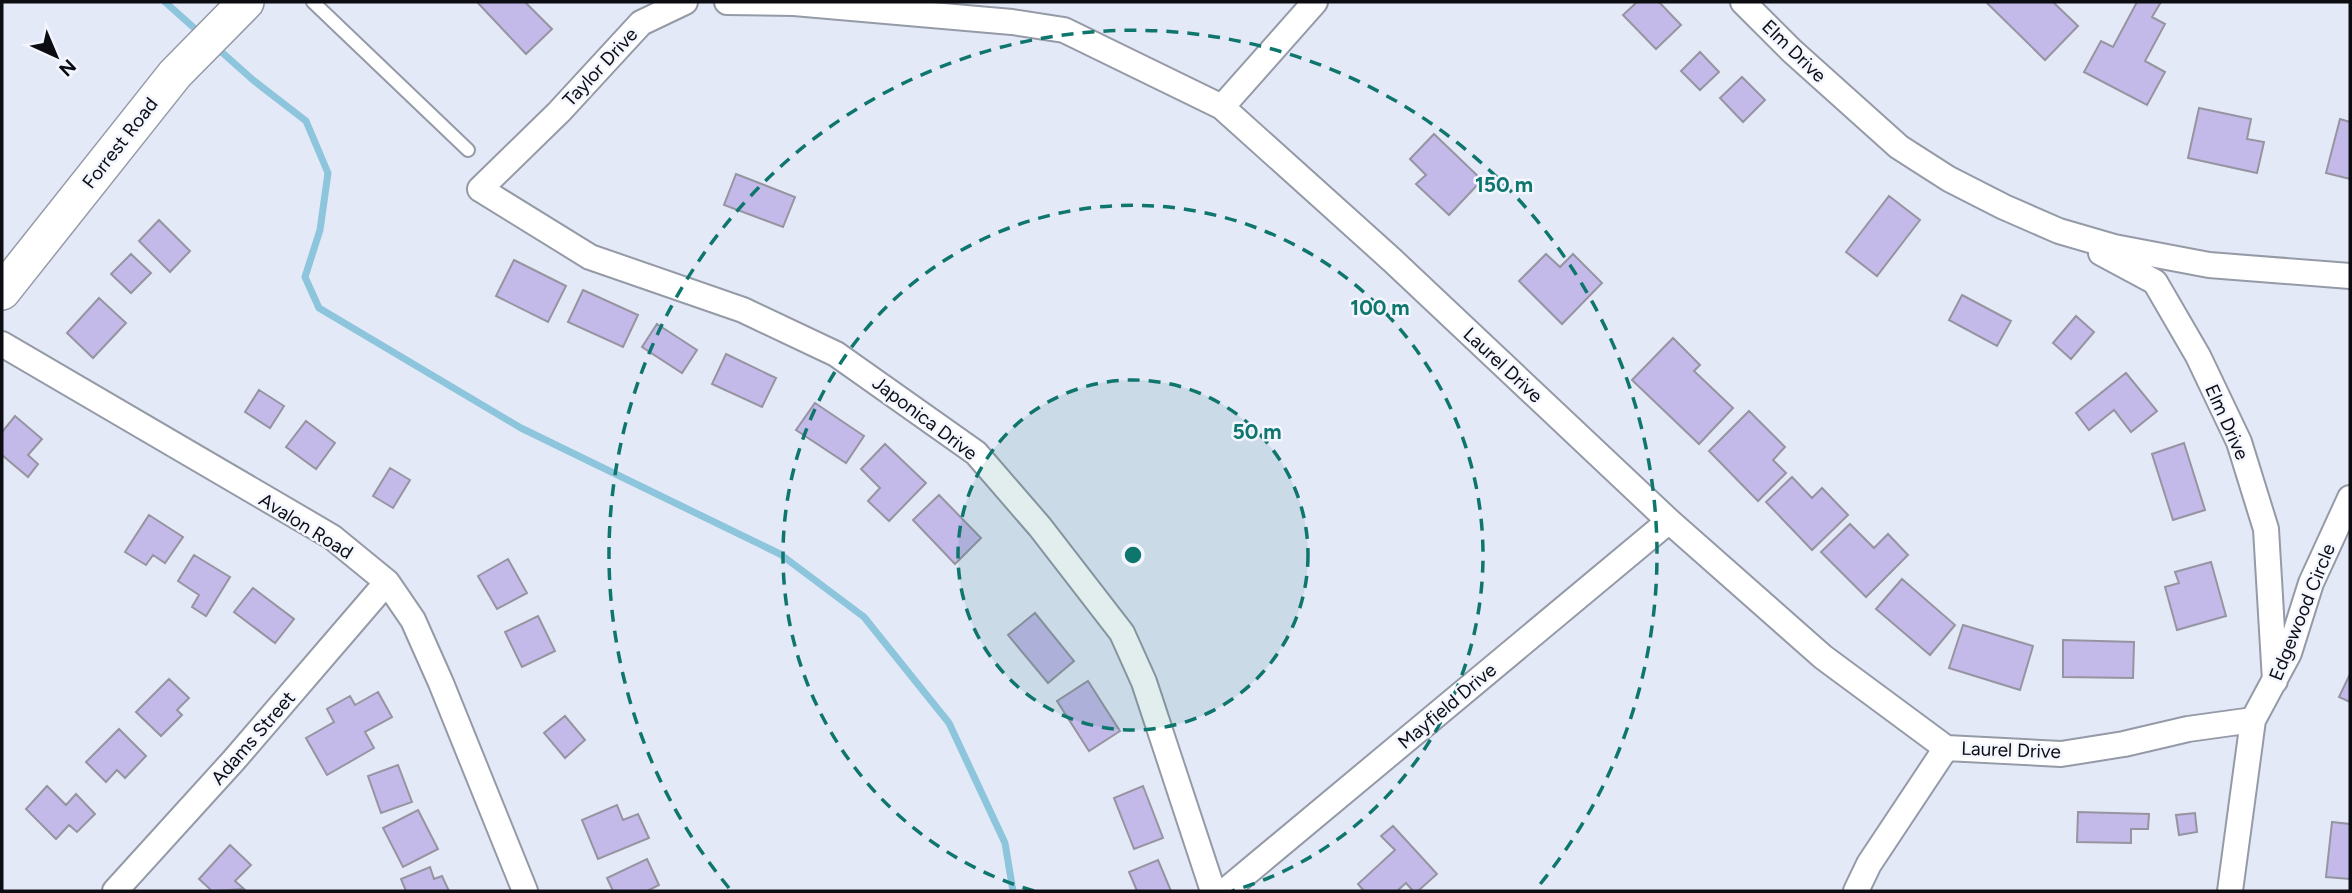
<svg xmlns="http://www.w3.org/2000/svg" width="2352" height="893" viewBox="0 0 2352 893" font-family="Figtree,sans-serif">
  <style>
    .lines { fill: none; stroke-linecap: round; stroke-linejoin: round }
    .stream { stroke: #8cc5dc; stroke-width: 7 }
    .building { fill: #c3bae9; stroke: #9694a1; stroke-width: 2 }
    .lane-casing { stroke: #959aa7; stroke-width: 16 }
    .street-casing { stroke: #959aa7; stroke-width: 28 }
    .secondary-casing { stroke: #959aa7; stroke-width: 38 }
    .lane { stroke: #fff; stroke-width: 12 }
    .street { stroke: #fff; stroke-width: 24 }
    .secondary { stroke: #fff; stroke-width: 35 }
    .ring { fill: none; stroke: #0f766e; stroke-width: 3.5; stroke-dasharray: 12 9 }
    .labels { text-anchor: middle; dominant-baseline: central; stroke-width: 5; stroke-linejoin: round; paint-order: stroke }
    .street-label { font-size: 19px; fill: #0c0d12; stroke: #f3f6ff }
    .centre { fill: #0f766e; stroke: #f3f6ff; stroke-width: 3.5 }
    .ring-label { font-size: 21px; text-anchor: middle; font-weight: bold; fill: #0f766e; stroke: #f3f6ff; stroke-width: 5; stroke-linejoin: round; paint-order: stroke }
  </style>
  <rect width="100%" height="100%" fill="#e4e9f7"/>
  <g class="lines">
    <path class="stream" d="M165 2 202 35
      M216 47 253 80 306 121 328 173 320 230 305 277 319 308 521 428 780 554 864 617 949 723 1005 843 1013 891"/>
  </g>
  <path class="building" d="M477 2H525L552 29 526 54Z
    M1637 2H1659L1681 25 1656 49 1623 15Z
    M1988 2H2053L2078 26 2045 60 1987 3Z
    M2137 2H2161L2152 17 2165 24 2145 61 2165 72 2147 105 2084 72 2101 41 2113 47Z
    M1700 52 1719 72 1700 90 1681 71Z
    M1742 77 1765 100 1743 122 1720 98Z
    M2199 108 2251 119 2247 139 2264 142 2257 173 2188 158Z
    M2340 119 2350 122V179L2326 173Z
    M1434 134 1482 180 1449 215 1416 184 1426 175 1410 159Z
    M736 174 795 197 783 227 724 205Z
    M1889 196 1920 220 1877 276 1846 252Z
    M159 220 190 251 170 272 139 241Z
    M131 254 151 273 131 293 111 274Z
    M1546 254 1560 267 1573 254 1602 283 1562 324 1519 281Z
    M514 260 566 286 548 322 496 296Z
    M583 290 638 315 623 347 568 322Z
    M1962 295 2011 321 1997 346 1949 320Z
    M99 298 126 323 93 358 67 333Z
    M2076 316 2094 332 2071 359 2053 343Z
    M657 324 697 350 682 373 642 347Z
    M1673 338 1700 365 1694 371 1733 408 1699 444 1632 380Z
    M726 354 776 378 762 407 712 384Z
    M2126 373 2157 411 2131 432 2114 410 2089 430 2076 413Z
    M259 390 284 406 270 428 245 412Z
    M815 403 864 436 846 463 796 430Z
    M1749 411 1785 447 1773 460 1786 473 1758 501 1709 451Z
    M15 416 42 439 28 455 38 464 28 477 2 455V432Z
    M306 421 335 443 316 469 286 447Z
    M2184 443 2205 510 2173 520 2152 454Z
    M885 444 926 483 889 521 868 501 880 488 861 469Z
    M390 468 410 480 393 508 373 496Z
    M1792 477 1812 498 1822 488 1848 515 1812 550 1766 502Z
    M939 495 981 538 955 564 913 520Z
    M149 515 183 537 165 563 153 555 146 565 125 552Z
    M1850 524 1874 548 1888 534 1908 555 1866 597 1821 552Z
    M194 555 230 577 206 616 192 607 199 595 178 581Z
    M508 559 527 593 497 609 478 576Z
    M2211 562 2226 616 2177 630 2165 587 2179 583 2175 572Z
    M1902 579 1955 625 1930 655 1876 609Z
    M253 588 294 619 275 643 234 612Z
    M1035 613 1074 661 1048 683 1008 635Z
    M538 616 555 651 522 667 505 632Z
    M1963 625 2033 646 2020 690 1949 668Z
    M2063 640 2134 642 2133 678 2063 677Z
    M2350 674V702L2339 697Z
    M169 679 189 698 177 710 182 715 161 736 136 712Z
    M1088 681 1120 731 1089 751 1057 701Z
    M378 692 392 717 365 732 374 748 327 775 306 738 334 722 327 709 350 696 355 705Z
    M565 716 585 740 565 758 544 733Z
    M119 729 146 756 125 778 117 770 106 782 86 762Z
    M398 765 412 802 381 813 368 776Z
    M47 786 66 805 76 794 95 814 77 832 69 825 56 839 26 809Z
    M1143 786 1163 838 1134 849 1114 798Z
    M617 805 623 820 638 814 649 838 598 859 582 820Z
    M418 810 438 849 403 867 383 828Z
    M2078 812 2149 814 2148 829H2131V843L2077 842Z
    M2195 813 2197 832 2179 835 2176 815Z
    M2332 822 2350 824V879L2326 877Z
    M1393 826 1437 874 1418 891H1413L1406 883 1397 891H1364L1358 884 1395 850 1381 836Z
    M230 845 251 865 235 881 244 889 212 891 199 879Z
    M647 859 659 885 647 891H613L607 878Z
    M1158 860 1171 891H1137L1129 872Z
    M430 867 434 879 442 876 449 891H406L401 879Z"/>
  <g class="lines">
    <defs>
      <path id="lane" d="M313 2 468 150"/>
      <path id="street" d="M685 2 641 23 559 112 480 189 590 257 743 310 836 354 976 453 1040 527 1122 633 1144 682 1213 891
        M727 2 794 3 1012 22 1064 30 1222 107 1392 260 1669 521 1823 657 1946 748 2061 754 2124 744 2188 729 2253 720
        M1743 2 1792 51 1899 147 1949 179 2004 207 2059 231 2114 247 2209 265 2350 276
        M1222 107 1315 2
        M2101 253 2155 282 2198 356 2239 442 2266 529 2275 681
        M2 344 332 537 387 582 413 620 441 683 525 891
        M115 891 234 760 387 582
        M1225 891 1669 521
        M1856 891 1869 864 1946 748
        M2230 891 2253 720 2289 653 2311 583 2350 498"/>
      <path id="secondary" d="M2 292 175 74 246 2"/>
    </defs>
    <use href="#lane" class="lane-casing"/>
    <use href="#street" class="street-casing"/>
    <use href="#secondary" class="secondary-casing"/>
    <use href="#lane" class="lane"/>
    <use href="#street" class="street"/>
    <use href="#secondary" class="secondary"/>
  </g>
  <circle cx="1133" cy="555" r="175" fill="#0f766e" fill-opacity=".12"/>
  <g class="ring">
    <circle cx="1133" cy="555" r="175"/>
    <path d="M1034 891A350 350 0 1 1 1232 891"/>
    <path d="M729 888A524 524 0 1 1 1537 888"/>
  </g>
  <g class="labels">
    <g class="street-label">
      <text transform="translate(1794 51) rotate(44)">Elm Drive</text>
      <text transform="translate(600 67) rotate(-47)">Taylor Drive</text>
      <text transform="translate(120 143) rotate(-52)">Forrest Road</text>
      <text transform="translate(1503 365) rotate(43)">Laurel Drive</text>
      <text transform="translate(925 418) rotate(37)">Japonica Drive</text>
      <text transform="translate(2227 422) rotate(66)">Elm Drive</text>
      <text transform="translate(306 526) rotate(32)">Avalon Road</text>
      <text transform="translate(2302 612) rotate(-68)">Edgewood Circle</text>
      <text transform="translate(1447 706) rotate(-40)">Mayfield Drive</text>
      <text transform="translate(253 738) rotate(-49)">Adams Street</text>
      <text transform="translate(2011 750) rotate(2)">Laurel Drive</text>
    </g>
  </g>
  <circle cx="1133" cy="555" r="10" class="centre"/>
  <g class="ring-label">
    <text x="1504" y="192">150 m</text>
    <text x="1380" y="315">100 m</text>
    <text x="1257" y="439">50 m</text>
  </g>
  <rect width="2352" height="893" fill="none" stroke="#0c0d12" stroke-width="7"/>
  <g transform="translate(56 56) rotate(136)" stroke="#f3f6ff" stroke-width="5" paint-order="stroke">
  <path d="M0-5L12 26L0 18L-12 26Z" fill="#0c0d12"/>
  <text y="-10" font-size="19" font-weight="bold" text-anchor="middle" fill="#0c0d12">N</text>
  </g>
</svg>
